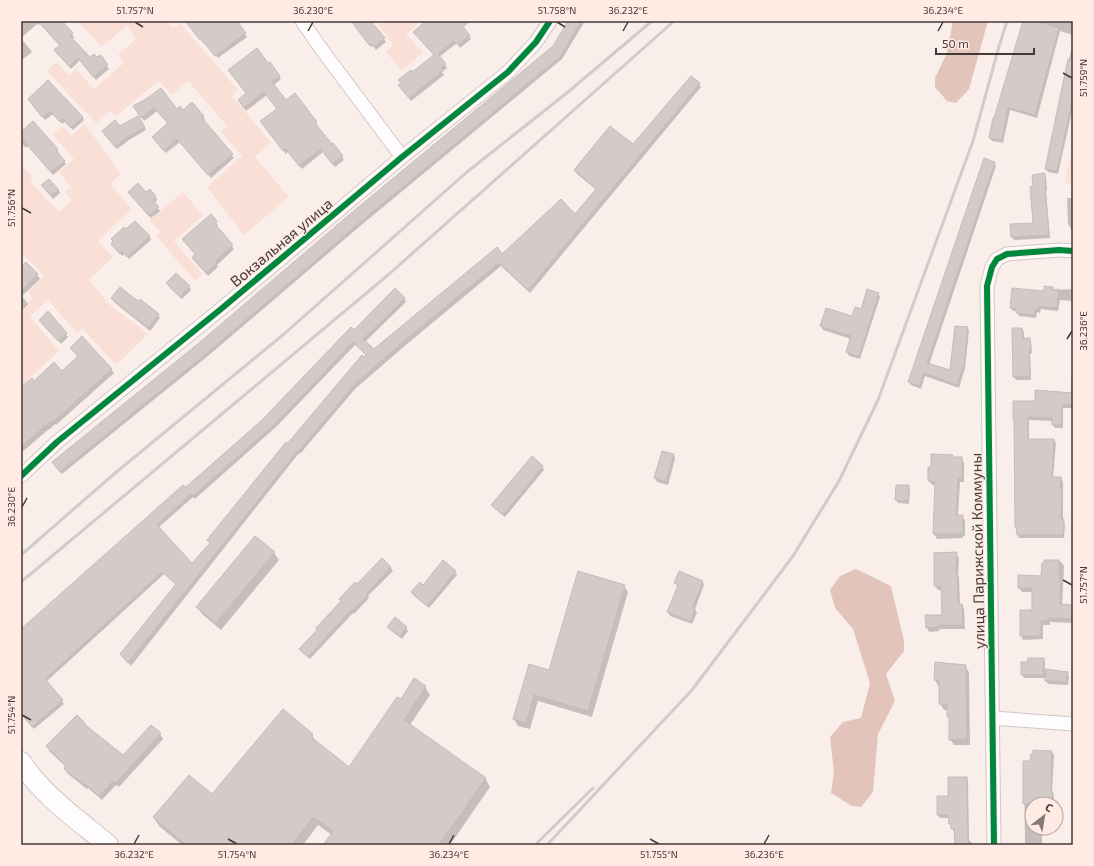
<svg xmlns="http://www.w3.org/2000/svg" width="1094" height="866" viewBox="0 0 1094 866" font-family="'Exo 2',sans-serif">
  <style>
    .green { fill: #fadfd7 }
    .forest { fill: #e2c4bb }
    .shadow { fill: #0003; fill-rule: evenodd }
    .building { fill: #d4cbc8; stroke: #c5bcba; fill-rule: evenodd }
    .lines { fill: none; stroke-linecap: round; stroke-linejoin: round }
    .minor-casing { stroke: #d0c7c4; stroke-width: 15 }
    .primary-casing { stroke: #d0c7c4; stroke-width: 22 }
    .minor { stroke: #fefcfc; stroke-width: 13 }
    .primary { stroke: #fefcfc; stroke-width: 20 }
    .rail { stroke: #cfcccb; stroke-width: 3 }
    .cycleway-casing { stroke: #ffeae4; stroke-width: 8 }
    .cycleway { stroke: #00873e; stroke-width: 6 }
    .ticks { fill: none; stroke: #423a38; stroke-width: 1.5 }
    .labels { text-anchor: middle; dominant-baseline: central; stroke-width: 3; stroke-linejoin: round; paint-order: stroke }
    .street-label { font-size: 15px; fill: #423a38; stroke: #ffeae4 }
    .neatline { fill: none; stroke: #423a38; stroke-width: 1.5 }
    .ticks-label { font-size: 10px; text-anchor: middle; fill: #423a38 }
  </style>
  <rect width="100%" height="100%" fill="#f9eeea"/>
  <path class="green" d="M77 21H166L173 28 180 23 238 90 232 96 271 142 255 157 289 197 244 235 207 187 242 156 221 132 227 126 188 81 172 95 159 81 116 116 110 111 96 123 47 71 56 62 69 75 76 69 94 89 124 63 118 55 136 39 127 25 102 47Z
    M382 21H421L406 34 423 53 402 70 386 52 393 45 378 24Z
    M85 124 121 174 110 184 132 209 98 241 113 257 89 280 111 306 148 334 116 365 82 328 77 333 48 300 30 317 59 351 21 386V309L33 298 28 292 44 276 25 256 21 259V164L33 177 30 181 59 212 72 200 65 192 71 187 59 172 74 159 52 134 63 126 71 136Z
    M1073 144V184L1065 183Z
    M183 192 203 216 174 241 202 274 195 281 156 236 161 232 149 220Z"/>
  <path class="forest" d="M953 21H988L969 89 956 103 947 101 935 87V78L947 53Z
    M856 569 891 586 904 641V651L886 674 895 701 878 734 873 792 861 807 852 806 831 793 834 772 830 737 843 722 861 718 870 683 853 629 835 608 830 590 840 576Z"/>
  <path class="shadow" d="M21 21H61L72 34 74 37 72 39 90 58 97 59 100 56 109 69 96 80 80 60 71 69 55 51 60 46 40 24 38 25 37 24 21 38 32 52 22 60 21 58Z
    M186 21H236L247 37 218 58 204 42 203 43Z
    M351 21H370L386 42 376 50 373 46 371 47Z
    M428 21H459L463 26 471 39 460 48 457 43 439 57 447 68 442 72 444 75 411 101 402 89 412 73 435 56 417 35Z
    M485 21H492L490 23H486Z
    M569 21H585L562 59 359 227 208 356 62 474 55 466 554 47Z
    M1024 21H1073V35L1060 31 1037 118 1010 110 1003 143 992 141 990 138Z
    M1073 41V107L1058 174 1048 172 1046 169Z
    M268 64 281 79 274 85 286 101 295 95 316 123 318 126 317 127 332 146 342 157 344 160 335 167 323 152 302 169 288 152 286 154 264 125 278 109 267 95 246 111 241 103Z
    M699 84 701 87 530 293 501 266 407 344 355 389 300 454 299 453 131 666 121 654 177 585 164 574 46 682 64 704 34 729 27 720 21 710V631L186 489 263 420 354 331 404 298 406 302 365 342 374 350 502 255 575 216 597 190 577 174 575 170 634 146ZM355 345 367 356 288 445 209 540 210 544 192 565 158 528 193 497 195 499 277 426Z
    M147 100 203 116 205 120 203 121 234 158 211 178 180 142 166 153 155 140 168 124 157 111 144 121 136 109Z
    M31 103 82 117 84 120 73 130 65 122 62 124 53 114 45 120Z
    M138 117 146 130 129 140 117 149 105 135 120 128Z
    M21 133 57 150 59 153 58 154 66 164 53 175 28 146 26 148 21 142Z
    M994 163 996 166 929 365 951 372 967 328 969 331 965 368 959 388 925 376 921 389 911 385 909 382Z
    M1044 174 1046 178 1047 191H1046L1050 238 1014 240 1012 237 1034 224V187Z
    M44 188 58 190 60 193 53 199Z
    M146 193 156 197 157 200 154 203 160 211 151 218 131 196Z
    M1067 198H1073V229H1071L1068 224Z
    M210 215 218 225 216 227 234 249 217 265 218 267 208 276 195 261 193 258 196 255 183 240Z
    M149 236 151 240 129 259 125 254 122 256 114 247Z
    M26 264 37 275 40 279 22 296 28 304 21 311V269Z
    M1072 283H1073V301L1060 300 1058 311 1041 309 1040 313 1037 312 1036 318 1019 316 1017 311H1013L1011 308 1053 288 1055 290 1073 289Z
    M168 284 189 287 191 290 182 299 169 287Z
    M878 294 880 297 860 359 849 356 847 352 851 339 823 330 821 326 853 318Z
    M112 299 138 303 158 315 160 318 150 331 114 302Z
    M48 313 68 337 61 344 42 323Z
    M1022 329 1024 332V339H1030L1031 342 1032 353 1030 354 1031 380H1016L1014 377Z
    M71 348 111 369 114 373 56 425 55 424 49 430V429L21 453V392L54 364 62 372 78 357Z
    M1071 378H1073V408H1063V428H1055L1053 425V421L1029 420V440H1054L1056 443 1053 478H1061L1063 482V520L1065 524 1064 538H1019L1018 534 1015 423 1014 420 1036 402 1071 393Z
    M663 452 674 455 675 459 668 485 657 482 655 478Z
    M953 456 954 458H962L964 463V482H960L958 516H962L965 521V536H963V538L937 539 934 534 936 485H932L929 481Z
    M543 467 544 470 505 517 494 508 492 505Z
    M908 486 910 489 909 504 898 503 896 500Z
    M274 553 279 560 221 630 202 614 197 607Z
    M956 553 959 558 958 575 959 577 960 605H962L964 609 965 629H939V631L929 632 927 627 943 616 942 590H938L935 586Z
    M382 559 391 568 393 571 368 596 369 598 354 614 353 613 310 659 302 652 300 649 357 585Z
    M1045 561 1061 562 1064 566 1062 606H1071L1073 609V623L1050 622V625H1043V639L1023 640 1021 635 1033 611V592H1022L1019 588 1042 577Z
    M443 562 455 572 457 575 429 608 414 596 412 593 423 586Z
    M702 581 704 585 695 609 697 613 692 624 670 616 668 612 678 587 676 583Z
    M624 586 628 592 592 717 538 701 530 729 518 726 514 719 550 671Z
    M389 627 406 628 408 631 402 639 390 630Z
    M1043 659 1045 662V670L1067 673 1069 676 1068 685 1048 684 1046 681V678H1024L1022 675Z
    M965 666 969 672 970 745H954L950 739V720L948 717V710H944L940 704V686H938L935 680Z
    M425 687 430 695 410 725 485 778 490 787 450 845H329L332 835 318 825 303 845H182L159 826 154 818 212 796 312 735 316 742 349 768 401 700Z
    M84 723 87 727 123 757 160 734 163 739 119 787 116 785 102 800 88 788 87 789 68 774 65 769 66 767 50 752 47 747Z
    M1052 752 1054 755 1052 793 1054 796 1053 801H1057L1059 805 1058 825 1056 824V804H1032V828H1042V845H1025L1024 762H1031Z
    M967 778 968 782 969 840 972 843V845H957L956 843 955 832H954L950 824V818H940L938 815 949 797Z"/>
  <path class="building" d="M38 21H62L73 33 70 36 90 57 94 54 97 57 101 55 108 65 93 77 78 58 69 66 54 50 60 45Z
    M185 21H237L246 33 215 56 201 39 200 40Z
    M351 21H371L385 38 374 47 371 43 369 45Z
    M426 21H470L463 27 470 35 458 45 454 41 438 54 446 64 441 68 443 71 409 98 398 85 401 83 398 80 411 70 412 72 434 55 413 32Z
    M568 21H581L561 56 358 224 207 353 60 472 52 462 199 343 349 215 553 46Z
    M1023 21H1036L1059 28 1035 115 1008 108 1002 140 989 138 993 118H994Z
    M257 48 268 63 270 62 280 76 272 82 286 100 295 93 317 122 315 123 332 144 333 143 343 156 332 164 321 149 299 166 286 149 283 151 260 121 277 109 264 92 244 108 238 100 246 93 228 70Z
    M1068 59 1073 60V96L1059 163 1056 171 1045 169Z
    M691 76 700 83 528 290 499 263 405 340 353 386 298 452 297 451 128 663 120 654 176 584 162 572 45 679 63 700 32 727 21 714V629L183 485 186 487 262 420 351 327 354 330 395 288 405 298 363 339 374 349 497 247 502 254 561 199 575 214 596 189 574 170 610 126 633 144ZM353 342 366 355 364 357 362 355 287 444 286 442 207 540 210 543 192 563 157 525 191 494 193 496 276 423Z
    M48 80 83 117 71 128 63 119 60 122 50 111 42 117 28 99Z
    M161 88 177 109 180 106 183 110 192 102 204 116 202 118 233 154 208 175 177 139 164 151 152 137 168 123 154 108 141 118 133 106 146 99Z
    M138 116 145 127 127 137 115 147 102 131 115 120 120 126Z
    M33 121 58 149 56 151 65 161 51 172 21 138V132Z
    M984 158 995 162 927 363 950 370 955 326 968 327 964 365 957 385 924 373 919 386 908 382Z
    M1045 173 1046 188H1045L1049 235 1011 237 1010 224 1033 223 1030 187 1033 186 1032 175Z
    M49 179 59 190 51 196 41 185Z
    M138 183 146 192 150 189 156 197 153 200 159 207 149 216 128 192Z
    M211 214 217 221 215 224 233 245 215 261 217 263 206 273 192 258 195 254 182 239Z
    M135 221 150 236 127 257 122 251 120 254 111 244 113 241 111 239 124 227 126 229Z
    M26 262 38 274 21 291V267Z
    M176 273 190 286 180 297 166 283Z
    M1044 286 1053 287 1054 290 1059 289 1057 308 1039 306V310L1035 309V315L1016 313V309L1010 308 1012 288 1044 291Z
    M120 287 138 301 140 299 159 314 148 328 111 298Z
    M867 289 879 293 859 357 846 352 851 336 820 326 826 308 852 316 855 307 861 309Z
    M48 311 67 333 58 341 39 320Z
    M1012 328H1022L1023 338H1030L1031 350H1029L1030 376 1013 377Z
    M82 336 112 369 53 422 52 421 46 426V425L21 447V387L32 378 34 381 54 362 62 371 78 356 70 348Z
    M1035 390 1073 393V405H1062V425H1052V418L1028 417V439H1054L1052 477H1061L1060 488 1062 489 1061 519H1064L1063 535H1017L1016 527H1015L1014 420H1013V401H1035Z
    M662 451 674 454 666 482 654 478Z
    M931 454 953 455V457H962V478H958L956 515H963V532H961V534H933L935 481H928V467H931Z
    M532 456 543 466 503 515 491 505Z
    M896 485H909L908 501 895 500Z
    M255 536 275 552 216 623 196 607Z
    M957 552 956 572H957L958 604H962L963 625H938V627L926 628 925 615H942L941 586H934V553Z
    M382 558 391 567 367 593 368 595 352 611 351 610 308 657 299 649 317 630 316 628 341 601 339 599 355 582 357 584Z
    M443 560 456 571 427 606 411 592 420 582 423 585Z
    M1044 560H1059V578H1061L1060 604 1072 605 1071 619 1048 618V621H1041V636H1020V610H1032V588H1018V575L1041 576 1042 563H1044Z
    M578 571 625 585 588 711 534 695 526 723 513 719 529 664 549 670Z
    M679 571 703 581 693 607 695 608 691 621 667 612 678 585 674 583Z
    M395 617 407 627 400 636 387 627Z
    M1028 658H1044L1043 675H1021V662H1027Z
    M935 662 966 665 967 739 949 740V717H947V704H939V681L934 680Z
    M1046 669 1068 672 1066 682 1045 681Z
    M414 678 426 686 404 720 486 778 439 845H323L333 831 313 817 292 845H186L153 817 189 775 212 794 283 709 313 734 311 737 349 767 397 697 401 699Z
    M77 715 85 723 84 724 123 755 151 725 161 733 116 783 113 781 99 796 85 784 84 785 64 769 66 766 46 746Z
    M1033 750 1052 751 1051 792H1053L1051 804H1023V761H1030L1031 754H1033Z
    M948 777H967L968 845H958L957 843H955L954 829H951V824H949L948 815H937V796H948Z"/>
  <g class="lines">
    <defs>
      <path id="minor" d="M302 21 322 50 402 157
        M21 476 57 442 221 309 402 157 508 72 536 42 550 21
        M993 718 1073 724
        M994 845 992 687 987 286 992 267 997 259 1007 254 1059 250 1073 251"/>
      <path id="primary" d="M21 762C43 796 77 819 108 845"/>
    </defs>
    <use href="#minor" class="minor-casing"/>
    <use href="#primary" class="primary-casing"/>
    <use href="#minor" class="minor"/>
    <use href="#primary" class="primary"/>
    <path class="rail" d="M21 555 114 474 284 334 467 172 568 92 652 21
      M21 582 388 275 674 21
      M535 845 593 788
      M547 845 692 690 793 556 839 481 878 400 973 141 998 50 1007 21"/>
    <defs>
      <path id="cycleway" d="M21 476 57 442 221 309 402 157 508 72 536 42 550 21
        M994 845 992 687 987 286 992 267 997 259 1007 254 1059 250 1073 251"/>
    </defs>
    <use href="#cycleway" class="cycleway-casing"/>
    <use href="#cycleway" class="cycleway"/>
  </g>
  <path class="ticks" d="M135 22 143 27M557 22 565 27M308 31 313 22M623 31 628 22M938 31 943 22M1063 73 1072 78M22 208 31 213M1067 339 1072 331M22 507 27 498M1063 580 1072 585M22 715 31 720M228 839 237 844M650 839 659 844M134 844 139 835M449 844 454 835M764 844 769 835"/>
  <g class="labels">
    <g class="street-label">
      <text transform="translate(281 242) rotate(-40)">Вокзальная улица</text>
      <text transform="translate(977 551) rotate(-91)">улица Парижской Коммуны</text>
    </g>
  </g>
  <rect width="1094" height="866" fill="none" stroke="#ffeae4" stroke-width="44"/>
  <g transform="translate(1044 816) rotate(31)"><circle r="19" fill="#ffeae4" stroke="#b3a49f"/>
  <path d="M0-3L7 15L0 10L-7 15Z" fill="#827976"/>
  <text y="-6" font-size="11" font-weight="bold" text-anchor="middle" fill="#423a38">С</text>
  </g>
  <path d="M936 48v6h98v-6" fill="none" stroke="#423a38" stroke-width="2"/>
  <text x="942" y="48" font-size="12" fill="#423a38" stroke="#ffeae4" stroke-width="3" paint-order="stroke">50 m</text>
  <rect x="22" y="22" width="1050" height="822" class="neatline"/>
  <g class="ticks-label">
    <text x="135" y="14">51.757°N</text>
    <text x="313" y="14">36.230°E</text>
    <text x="557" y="14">51.758°N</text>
    <text x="628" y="14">36.232°E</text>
    <text x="943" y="14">36.234°E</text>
    <text transform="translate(1083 78) rotate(-90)" y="4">51.759°N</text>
    <text transform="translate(11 208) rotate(-90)" y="4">51.756°N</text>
    <text transform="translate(1083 331) rotate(-90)" y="4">36.236°E</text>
    <text transform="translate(11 507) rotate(-90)" y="4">36.230°E</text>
    <text transform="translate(1083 585) rotate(-90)" y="4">51.757°N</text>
    <text transform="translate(11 715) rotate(-90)" y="4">51.754°N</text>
    <text x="134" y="858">36.232°E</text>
    <text x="237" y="858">51.754°N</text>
    <text x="449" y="858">36.234°E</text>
    <text x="659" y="858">51.755°N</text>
    <text x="764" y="858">36.236°E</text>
  </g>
</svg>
